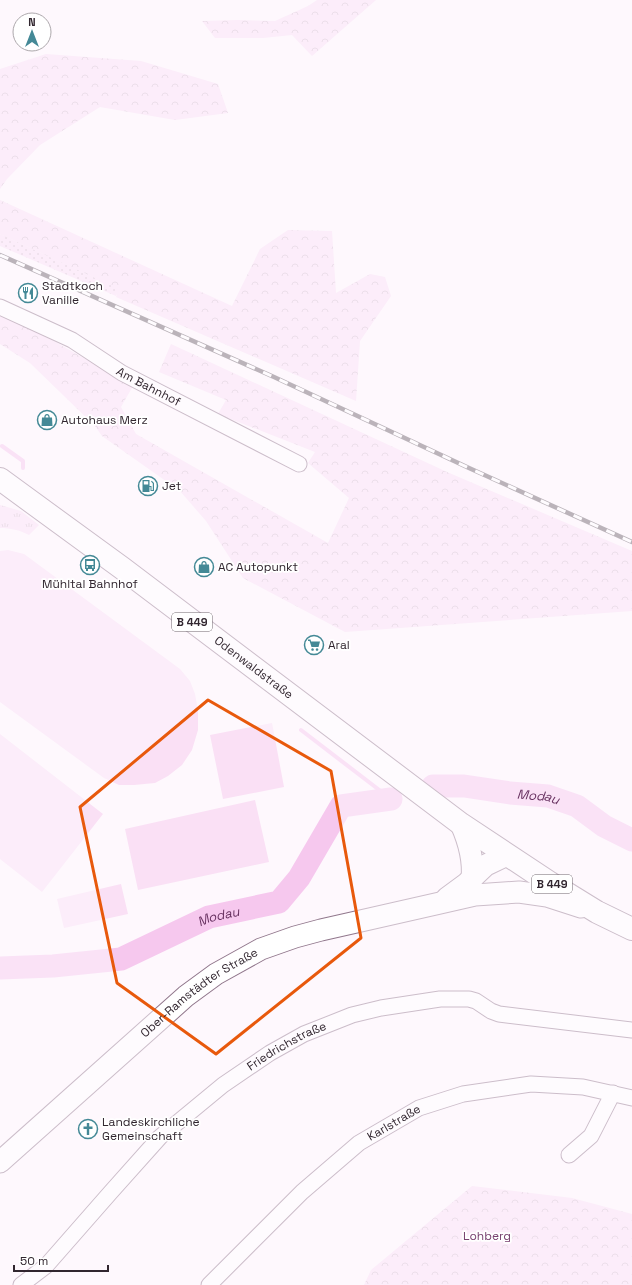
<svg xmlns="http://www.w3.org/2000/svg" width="632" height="1285" viewBox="0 0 632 1285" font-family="'Space Grotesk',sans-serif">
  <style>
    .grass { fill: url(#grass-dots) }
    .forest { fill: url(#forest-crowns) }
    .park { fill: url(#park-tufts) }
    .pitch { fill: #fae0f5 }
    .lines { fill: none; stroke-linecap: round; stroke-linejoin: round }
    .stream { stroke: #f6c8ee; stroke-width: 4 }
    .river { stroke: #f6c8ee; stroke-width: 23 }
    .minor-casing { stroke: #91778c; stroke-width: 17 }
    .secondary-casing { stroke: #91778c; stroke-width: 23 }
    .primary-casing { stroke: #91778c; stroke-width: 24 }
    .minor { stroke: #fff; stroke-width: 15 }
    .secondary { stroke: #fff; stroke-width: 21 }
    .primary { stroke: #fff; stroke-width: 22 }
    .rail-casing { stroke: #6a6168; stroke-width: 4.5 }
    .rail { stroke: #fff; stroke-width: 3; stroke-dasharray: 9; stroke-linecap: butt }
    .marked { fill: none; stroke: #e8590c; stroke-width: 3; stroke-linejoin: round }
    .labels { text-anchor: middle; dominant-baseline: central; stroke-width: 3.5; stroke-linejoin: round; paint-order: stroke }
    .shield { fill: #fff; stroke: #6f676d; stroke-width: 1 }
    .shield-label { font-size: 11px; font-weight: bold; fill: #31262f }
    .poi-label { font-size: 12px; fill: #31262f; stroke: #fff; text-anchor: start }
    .street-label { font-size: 12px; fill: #31262f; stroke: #fff }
    .park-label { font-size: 12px; fill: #784170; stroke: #fff }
    .water-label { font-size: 13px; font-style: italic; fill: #683261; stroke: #fff }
  </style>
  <defs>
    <pattern id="grass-dots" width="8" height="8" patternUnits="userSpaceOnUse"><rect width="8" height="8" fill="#fae0f5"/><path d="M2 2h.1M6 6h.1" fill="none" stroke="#d7c0d2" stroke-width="1.8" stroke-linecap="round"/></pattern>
    <pattern id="forest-crowns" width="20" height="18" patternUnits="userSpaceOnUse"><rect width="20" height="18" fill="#fae0f5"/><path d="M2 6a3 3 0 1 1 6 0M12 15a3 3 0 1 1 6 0" fill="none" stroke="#d7c0d2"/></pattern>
    <pattern id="park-tufts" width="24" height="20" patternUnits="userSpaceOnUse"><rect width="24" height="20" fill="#fae0f5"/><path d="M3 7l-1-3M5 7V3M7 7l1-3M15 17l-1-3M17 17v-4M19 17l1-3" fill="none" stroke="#d7c0d2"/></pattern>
  </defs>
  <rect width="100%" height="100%" fill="#fef8fd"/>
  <path class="grass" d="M0 234 120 289 116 296 0 246Z"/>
  <path class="forest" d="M317 0H376L312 56 292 35 263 38H215L202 21 237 20 275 21 308 6Z
    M46 54 141 61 218 84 228 113 175 120 100 107 40 145 7 179 0 189V69Z
    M0 200 232 306 260 249 288 230 332 231 336 293 370 274 385 277 391 296 360 341 356 401 116 297 119 289 0 234Z
    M0 314 52 340 133 386 121 407 136 434 328 543 349 498 308 463 315 452 218 414 226 400 159 372 171 344 447 472 632 551V611L345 632 243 578 206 521 180 491 102 436 95 426 30 363 0 344Z
    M472 1186 572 1198 632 1214V1285H364L371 1270Z"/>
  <path class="park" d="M0 505 21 511 39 525 29 535C19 530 11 528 0 528Z"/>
  <path class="pitch" d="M8 550 24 554 180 669 190 681 195 694 198 711V730L192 750 182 765 168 776 155 783 134 785H119L104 778 0 702V551Z
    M272 723 284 787 223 799 210 735Z
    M0 734 103 814 42 892 0 859Z
    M255 800 269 862 138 890 125 829Z
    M121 884 128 914 64 928 57 899Z"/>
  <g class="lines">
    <path class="stream" d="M2 446 23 461V468
      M301 730 391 799"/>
    <g class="river">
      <path id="s1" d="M433 786H464L510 793 548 796 577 806 604 826 632 840"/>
      <path id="s2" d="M0 968 53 966 121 959 209 917 279 902 299 878 341 806 391 799"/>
    </g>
    <defs>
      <g id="minor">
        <path id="s3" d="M0 307 72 340 122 373 299 464"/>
        <path d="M569 1155 591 1136 613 1093"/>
        <path id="s4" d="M21 1285 46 1266 110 1193 160 1137 223 1085 270 1053 304 1034 352 1015 381 1008 440 999H469L476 1001 491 1011 499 1014 632 1030"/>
        <path id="s5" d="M209 1285 302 1192 359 1143 419 1108 463 1094 531 1084 583 1087 632 1098"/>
      </g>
      <g id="secondary">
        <path d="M461 824C469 842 474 859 472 879"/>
        <path d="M447 898 466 884 486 865 507 855"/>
        <path id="s6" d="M0 1162 186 996 216 974 261 949 295 937 321 930 440 903 475 895 519 892 547 896 581 907"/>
      </g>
      <g id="primary">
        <path id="s7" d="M0 479 122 568 461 824 550 883 597 912 632 929"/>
      </g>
    </defs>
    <use href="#minor" class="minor-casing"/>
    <use href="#secondary" class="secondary-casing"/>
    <use href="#primary" class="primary-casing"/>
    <use href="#minor" class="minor"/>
    <use href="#secondary" class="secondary"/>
    <use href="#primary" class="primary"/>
    <defs>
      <path id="rail" d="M0 255 274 377 469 468 632 542"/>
    </defs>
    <use href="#rail" class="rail-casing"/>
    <use href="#rail" class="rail"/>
  </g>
  <path d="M0 0H632V1285H0ZM208 700 331 771 361 938 216 1054 117 983 80 807Z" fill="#fef8fd" fill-opacity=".55" fill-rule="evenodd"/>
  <path class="marked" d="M208 700 331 771 361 938 216 1054 117 983 80 807Z"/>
  <defs>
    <symbol id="restaurant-ring" viewBox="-11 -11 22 22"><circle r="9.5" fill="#fff" stroke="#448996" stroke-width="1.5"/><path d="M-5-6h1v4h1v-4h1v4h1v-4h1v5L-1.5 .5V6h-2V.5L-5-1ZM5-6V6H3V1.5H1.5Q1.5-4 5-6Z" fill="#448996"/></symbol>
    <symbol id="shop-ring" viewBox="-11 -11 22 22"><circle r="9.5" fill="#fff" stroke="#448996" stroke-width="1.5"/><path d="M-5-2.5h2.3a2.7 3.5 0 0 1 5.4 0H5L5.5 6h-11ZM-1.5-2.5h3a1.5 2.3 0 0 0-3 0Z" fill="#448996"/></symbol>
    <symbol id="fuel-ring" viewBox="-11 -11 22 22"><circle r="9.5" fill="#fff" stroke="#448996" stroke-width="1.5"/><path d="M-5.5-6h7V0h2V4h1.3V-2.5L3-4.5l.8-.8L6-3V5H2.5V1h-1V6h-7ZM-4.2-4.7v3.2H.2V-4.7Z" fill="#448996"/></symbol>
    <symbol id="bus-ring" viewBox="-11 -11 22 22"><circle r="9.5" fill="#fff" stroke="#448996" stroke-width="1.5"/><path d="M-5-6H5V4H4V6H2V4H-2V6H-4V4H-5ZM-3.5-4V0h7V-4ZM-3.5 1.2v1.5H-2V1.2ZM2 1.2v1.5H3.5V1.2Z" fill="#448996"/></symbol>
    <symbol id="supermarket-ring" viewBox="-11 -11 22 22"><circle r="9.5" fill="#fff" stroke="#448996" stroke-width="1.5"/><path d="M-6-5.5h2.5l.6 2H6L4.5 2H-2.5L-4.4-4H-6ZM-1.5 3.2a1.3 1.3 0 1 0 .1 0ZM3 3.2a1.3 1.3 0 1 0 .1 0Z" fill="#448996"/></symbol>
    <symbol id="church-ring" viewBox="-11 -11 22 22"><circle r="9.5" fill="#fff" stroke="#448996" stroke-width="1.5"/><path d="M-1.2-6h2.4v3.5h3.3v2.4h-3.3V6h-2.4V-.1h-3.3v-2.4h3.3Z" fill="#448996"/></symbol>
  </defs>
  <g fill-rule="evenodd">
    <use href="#restaurant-ring" x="17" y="282" width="22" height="22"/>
    <use href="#shop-ring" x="36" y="409" width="22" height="22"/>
    <use href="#fuel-ring" x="137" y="475" width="22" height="22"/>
    <use href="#bus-ring" x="79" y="554" width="22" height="22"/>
    <use href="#shop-ring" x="193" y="556" width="22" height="22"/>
    <use href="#supermarket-ring" x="303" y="634" width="22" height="22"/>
    <use href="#church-ring" x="77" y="1118" width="22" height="22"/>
  </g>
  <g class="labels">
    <g class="shield">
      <rect x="172" y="613" width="40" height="18" rx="3"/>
      <rect x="532" y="875" width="40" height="18" rx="3"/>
    </g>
    <g class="shield-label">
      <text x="192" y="622">B 449</text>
      <text x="552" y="884">B 449</text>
    </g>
    <g class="poi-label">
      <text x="42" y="286">Stadtkoch<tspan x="42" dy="14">Vanille</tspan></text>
      <text x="61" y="420">Autohaus Merz</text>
      <text x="162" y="486">Jet</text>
      <text x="218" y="567">AC Autopunkt</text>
      <text x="90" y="584" text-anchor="middle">Mühltal Bahnhof</text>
      <text x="328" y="645">Aral</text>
      <text x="102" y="1122">Landeskirchliche<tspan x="102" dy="14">Gemeinschaft</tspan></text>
    </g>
    <g class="street-label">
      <text stroke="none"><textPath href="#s3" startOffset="169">Am Bahnhof</textPath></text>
      <text stroke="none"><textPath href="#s7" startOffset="316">Odenwaldstraße</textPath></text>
      <text stroke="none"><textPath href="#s6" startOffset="262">Ober-Ramstädter Straße</textPath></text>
      <text stroke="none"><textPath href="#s4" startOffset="360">Friedrichstraße</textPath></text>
      <text stroke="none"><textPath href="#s5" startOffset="247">Karlstraße</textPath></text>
    </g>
    <g class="park-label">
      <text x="487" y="1236">Lohberg</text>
    </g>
    <g class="water-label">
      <text stroke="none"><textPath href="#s1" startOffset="106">Modau</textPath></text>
      <text stroke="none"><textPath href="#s2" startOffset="228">Modau</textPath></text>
    </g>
  </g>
  <g transform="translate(32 32)"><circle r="19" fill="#ffffff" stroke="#ada8ac"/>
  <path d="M0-3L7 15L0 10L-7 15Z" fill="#448996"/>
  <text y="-6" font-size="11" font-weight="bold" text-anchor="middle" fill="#31262f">N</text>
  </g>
  <path d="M14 1265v6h94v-6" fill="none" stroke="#31262f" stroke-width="2"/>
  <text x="20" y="1265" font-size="12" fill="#31262f" stroke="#ffffff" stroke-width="3" paint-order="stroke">50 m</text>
</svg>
